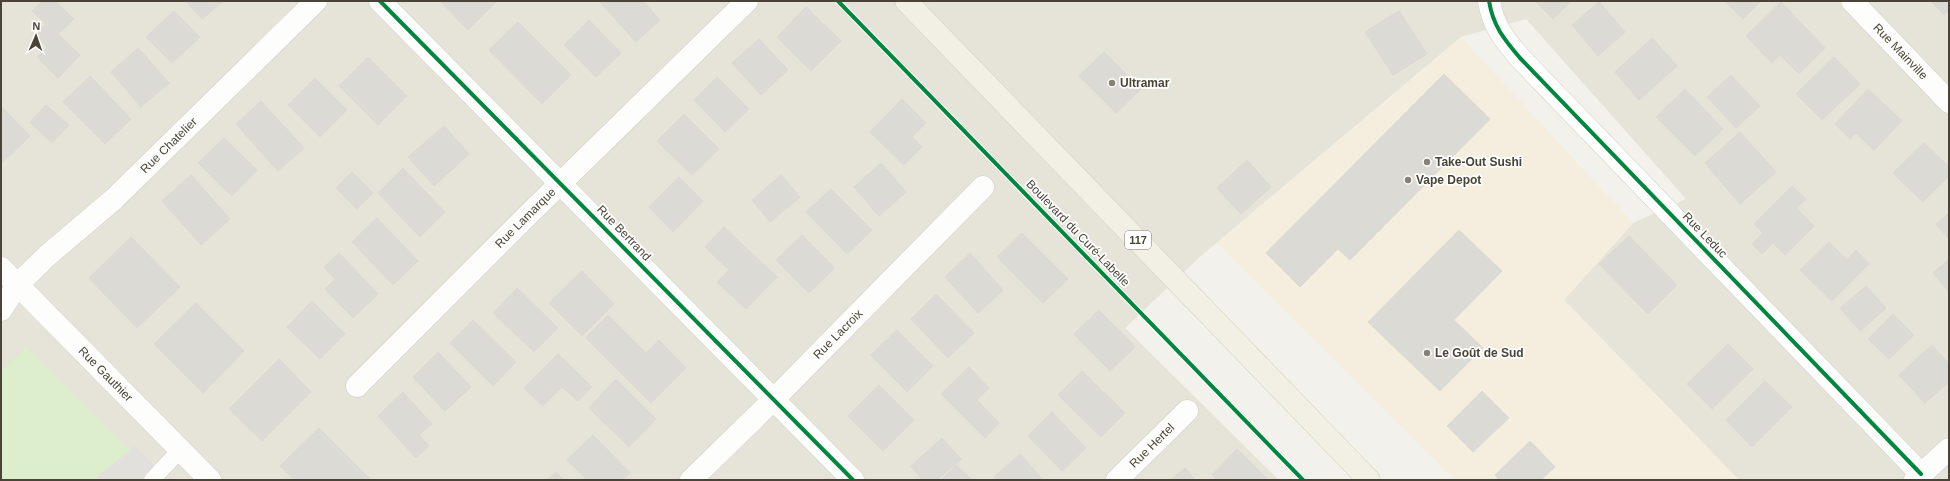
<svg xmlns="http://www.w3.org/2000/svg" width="1950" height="481" viewBox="0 0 1950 481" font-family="Helvetica,sans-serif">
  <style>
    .residential { fill: #e6e4d9 }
    .commercial { fill: #f5eedf }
    .green { fill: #dceecb }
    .parking { fill: #e2e0dc }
    .building { fill: #dcdad4; stroke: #dbd8d2 }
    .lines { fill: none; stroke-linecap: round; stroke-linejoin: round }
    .lane-casing { stroke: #d0cfc9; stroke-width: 17 }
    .street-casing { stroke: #d0cfc9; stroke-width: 23 }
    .primary-casing { stroke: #d5cfb9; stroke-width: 23 }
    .lane { stroke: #fdfdfc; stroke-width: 16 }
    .street { stroke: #fdfdfc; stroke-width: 22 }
    .primary { stroke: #f2efe4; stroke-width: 22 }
    .cycleway-casing { stroke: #fff; stroke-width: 6 }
    .cycleway { stroke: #00873e; stroke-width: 4 }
    .poi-dot { fill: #848176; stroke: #fff; stroke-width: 1.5 }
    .labels { text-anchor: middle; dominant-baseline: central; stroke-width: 3.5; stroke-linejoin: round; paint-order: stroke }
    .shield { fill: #fff; stroke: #807c73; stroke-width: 1 }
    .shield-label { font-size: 11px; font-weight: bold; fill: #494437 }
    .street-label { font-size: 12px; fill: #494437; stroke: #fff }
    .poi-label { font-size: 12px; font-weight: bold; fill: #494437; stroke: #fff; text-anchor: start }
  </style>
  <rect width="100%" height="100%" fill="#f2f1ec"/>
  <path class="residential" d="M1 1H1949V480H1739L1564 300 1633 223 1686 199 1526 19 1461 37 1202 255 1125 328 1279 480H1Z"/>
  <path class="commercial" d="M1461 37 1633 223 1564 300 1739 480H1455L1217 243Z"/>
  <path class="green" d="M26 347 136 457 114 480H1V371Z"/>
  <path class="parking" d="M135 446 168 480H100L97 477Z"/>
  <path class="building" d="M42 1H55L74 19 58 34 80 55 58 78 37 57 48 47 35 35 46 24 32 11Z
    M186 1H223L202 19Z
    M440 1H497L468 30Z
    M599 1H643L660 20 636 42Z
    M1535 1H1571L1553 19Z
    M1725 1H1761L1743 19Z
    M1931 1H1949V10L1944 15Z
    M1599 2 1625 32 1598 56 1572 25Z
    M1781 2 1825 48 1799 74 1780 55 1772 63 1746 36Z
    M806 7 841 41 811 71 777 37Z
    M174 11 200 37 172 63 146 37Z
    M1399 11 1427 54 1393 75 1365 32Z
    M589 20 621 53 596 77 564 45Z
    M518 22 571 75 542 104 489 50Z
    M1652 38 1677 66 1639 100 1615 72Z
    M759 39 788 70 761 95 732 63Z
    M138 48 169 83 141 107 111 72Z
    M1104 52 1141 89 1116 113 1079 76Z
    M368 57 407 96 378 125 339 86Z
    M1834 57 1860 84 1822 120 1796 94Z
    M1444 74 1490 119 1350 260 1338 249 1300 287 1266 253Z
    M1731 75 1760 106 1736 128 1707 97Z
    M90 76 131 119 105 144 63 102Z
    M717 77 749 109 725 132 694 100Z
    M315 78 347 110 320 137 288 105Z
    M1685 89 1723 129 1695 156 1656 117Z
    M1868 89 1902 121 1874 150 1856 133 1850 139 1835 124Z
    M902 99 926 123 912 137 922 147 904 165 870 132Z
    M261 101 304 148 278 171 236 124Z
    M46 105 69 125 52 143 30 122Z
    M1 106 30 136 1 164Z
    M684 114 719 149 692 175 657 141Z
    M444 126 469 154 434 186 408 157Z
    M1740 132 1776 172 1740 204 1705 163Z
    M224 138 257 170 232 196 198 163Z
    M1924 143 1949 167V176L1923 202 1893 173Z
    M1247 160 1271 187 1241 214 1217 188Z
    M881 163 906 192 879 216 854 187Z
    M403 168 445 212 420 237 378 193Z
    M352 172 373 193 357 209 336 188Z
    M191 175 230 219 201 245 162 201Z
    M781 175 800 197 770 222 752 200Z
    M679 177 703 201 673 232 649 207Z
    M1792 186 1806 199 1796 208 1814 226 1785 255 1773 243 1762 254 1752 244 1763 233 1754 224Z
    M831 189 872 230 847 254 806 212Z
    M1949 213V239L1936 224Z
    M377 218 418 261 393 285 352 242Z
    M724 227 777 277 746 309 717 282 729 270 705 247Z
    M1459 230 1502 271 1454 320 1483 348 1440 391 1368 322Z
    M1022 233 1068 279 1043 303 997 257Z
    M802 235 835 268 809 293 776 260Z
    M1629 236 1677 285 1648 314 1599 264Z
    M131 237 180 287 137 328 89 278Z
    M1829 242 1847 260 1856 250 1869 264 1832 301 1800 270Z
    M339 253 378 294 353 318 325 289 335 279 324 267Z
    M970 253 1003 290 978 313 945 277Z
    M1949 259V291L1933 273Z
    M582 271 614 304 582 336 549 303Z
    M1866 286 1886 308 1860 331 1840 308Z
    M517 288 558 328 534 352 493 313Z
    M936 294 974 333 948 358 911 319Z
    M312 301 345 334 320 359 287 327Z
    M196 303 244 351 203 393 154 344Z
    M1099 310 1135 347 1110 371 1074 334Z
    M1893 314 1914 335 1889 359 1868 339Z
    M608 315 646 353 659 340 686 368 651 403 586 338Z
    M473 320 516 362 493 386 450 343Z
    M897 330 933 366 907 392 871 355Z
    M1728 344 1753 369 1712 409 1687 384Z
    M1932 345 1949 364V382L1925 403 1899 375Z
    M438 352 471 387 445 411 413 377Z
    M558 354 592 387 578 401 562 387 543 406 524 388Z
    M279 359 311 392 262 441 229 409Z
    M969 367 989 388 977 400 999 423 985 438 941 394Z
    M1082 371 1125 413 1101 437 1058 395Z
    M616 379 656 419 629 447 589 408Z
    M1765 381 1792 407 1752 447 1726 420Z
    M879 385 914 420 883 451 848 416Z
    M1482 391 1509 418 1473 452 1447 426Z
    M403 392 432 424 419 435 429 446 416 458 378 416Z
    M1052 412 1086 448 1062 471 1028 436Z
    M319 428 369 478 366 480H294L280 466Z
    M593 435 630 473 622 480H587L567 460Z
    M942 438 961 459 937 480H923L911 466Z
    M1530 441 1555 467 1541 480H1499L1495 475Z
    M1237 449 1268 480H1217L1212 475Z
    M1020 454 1043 480H996L994 477Z
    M956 465 972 480H941Z
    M1185 468 1195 480H1171Z
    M556 472 564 480H547Z"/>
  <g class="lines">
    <defs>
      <path id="lane" d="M152 480 180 450"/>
      <g id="street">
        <path d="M380 1 853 480"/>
        <path d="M1489 1C1493 26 1504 39 1520 58L1921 474"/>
        <path id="s1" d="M1852 1 1949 102"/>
        <path id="s2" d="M1 268 210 480"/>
        <path id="s3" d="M1 310 18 284 47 256 114 199 316 1"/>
        <path id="s4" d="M357 386 529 214 747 1"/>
        <path id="s5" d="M691 480 773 400 983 187"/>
        <path id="s6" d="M1117 480 1187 411"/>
        <path d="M1915 480 1949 449"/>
      </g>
      <path id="primary" d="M906 1 1369 480"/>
    </defs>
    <use href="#lane" class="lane-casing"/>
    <use href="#street" class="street-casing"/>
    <use href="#primary" class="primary-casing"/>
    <use href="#lane" class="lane"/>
    <use href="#street" class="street"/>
    <use href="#primary" class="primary"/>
    <defs>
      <path id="cycleway" d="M380 1 853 480
        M838 1 1303 480
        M1489 1C1493 26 1504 39 1520 58L1921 474"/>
    </defs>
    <use href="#cycleway" class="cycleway-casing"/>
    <use href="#cycleway" class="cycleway"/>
  </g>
  <g class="poi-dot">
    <circle cx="1112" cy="83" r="4"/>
    <circle cx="1427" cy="162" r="4"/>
    <circle cx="1408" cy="180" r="4"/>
    <circle cx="1427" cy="353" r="4"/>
  </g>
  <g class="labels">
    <rect class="shield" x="1125" y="231" width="26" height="18" rx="3"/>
    <g class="shield-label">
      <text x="1138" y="240">117</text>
    </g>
    <g class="street-label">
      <text stroke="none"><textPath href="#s1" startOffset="70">Rue Mainville</textPath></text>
      <text stroke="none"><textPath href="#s3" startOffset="236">Rue Chatelier</textPath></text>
      <text stroke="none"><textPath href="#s4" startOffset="238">Rue Lamarque</textPath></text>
      <text transform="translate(624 233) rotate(46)">Rue Bertrand</text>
      <text transform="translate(1078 233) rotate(46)">Boulevard du Curé-Labelle</text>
      <text transform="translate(1705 235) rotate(46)">Rue Leduc</text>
      <text stroke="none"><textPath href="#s5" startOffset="207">Rue Lacroix</textPath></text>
      <text stroke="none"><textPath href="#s2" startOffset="149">Rue Gauthier</textPath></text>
      <text stroke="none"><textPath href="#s6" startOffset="49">Rue Hertel</textPath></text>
    </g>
    <g class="poi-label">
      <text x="1120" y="83">Ultramar</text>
      <text x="1435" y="162">Take-Out Sushi</text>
      <text x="1416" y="180">Vape Depot</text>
      <text x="1435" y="353">Le Goût de Sud</text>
    </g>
  </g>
  <rect width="1950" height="481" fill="none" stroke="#494437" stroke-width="4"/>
  <g transform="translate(36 36) rotate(2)" stroke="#ffffff" stroke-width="3" paint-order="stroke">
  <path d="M0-3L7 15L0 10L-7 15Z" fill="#494437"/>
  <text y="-6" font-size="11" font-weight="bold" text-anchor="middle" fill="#494437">N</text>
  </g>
</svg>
